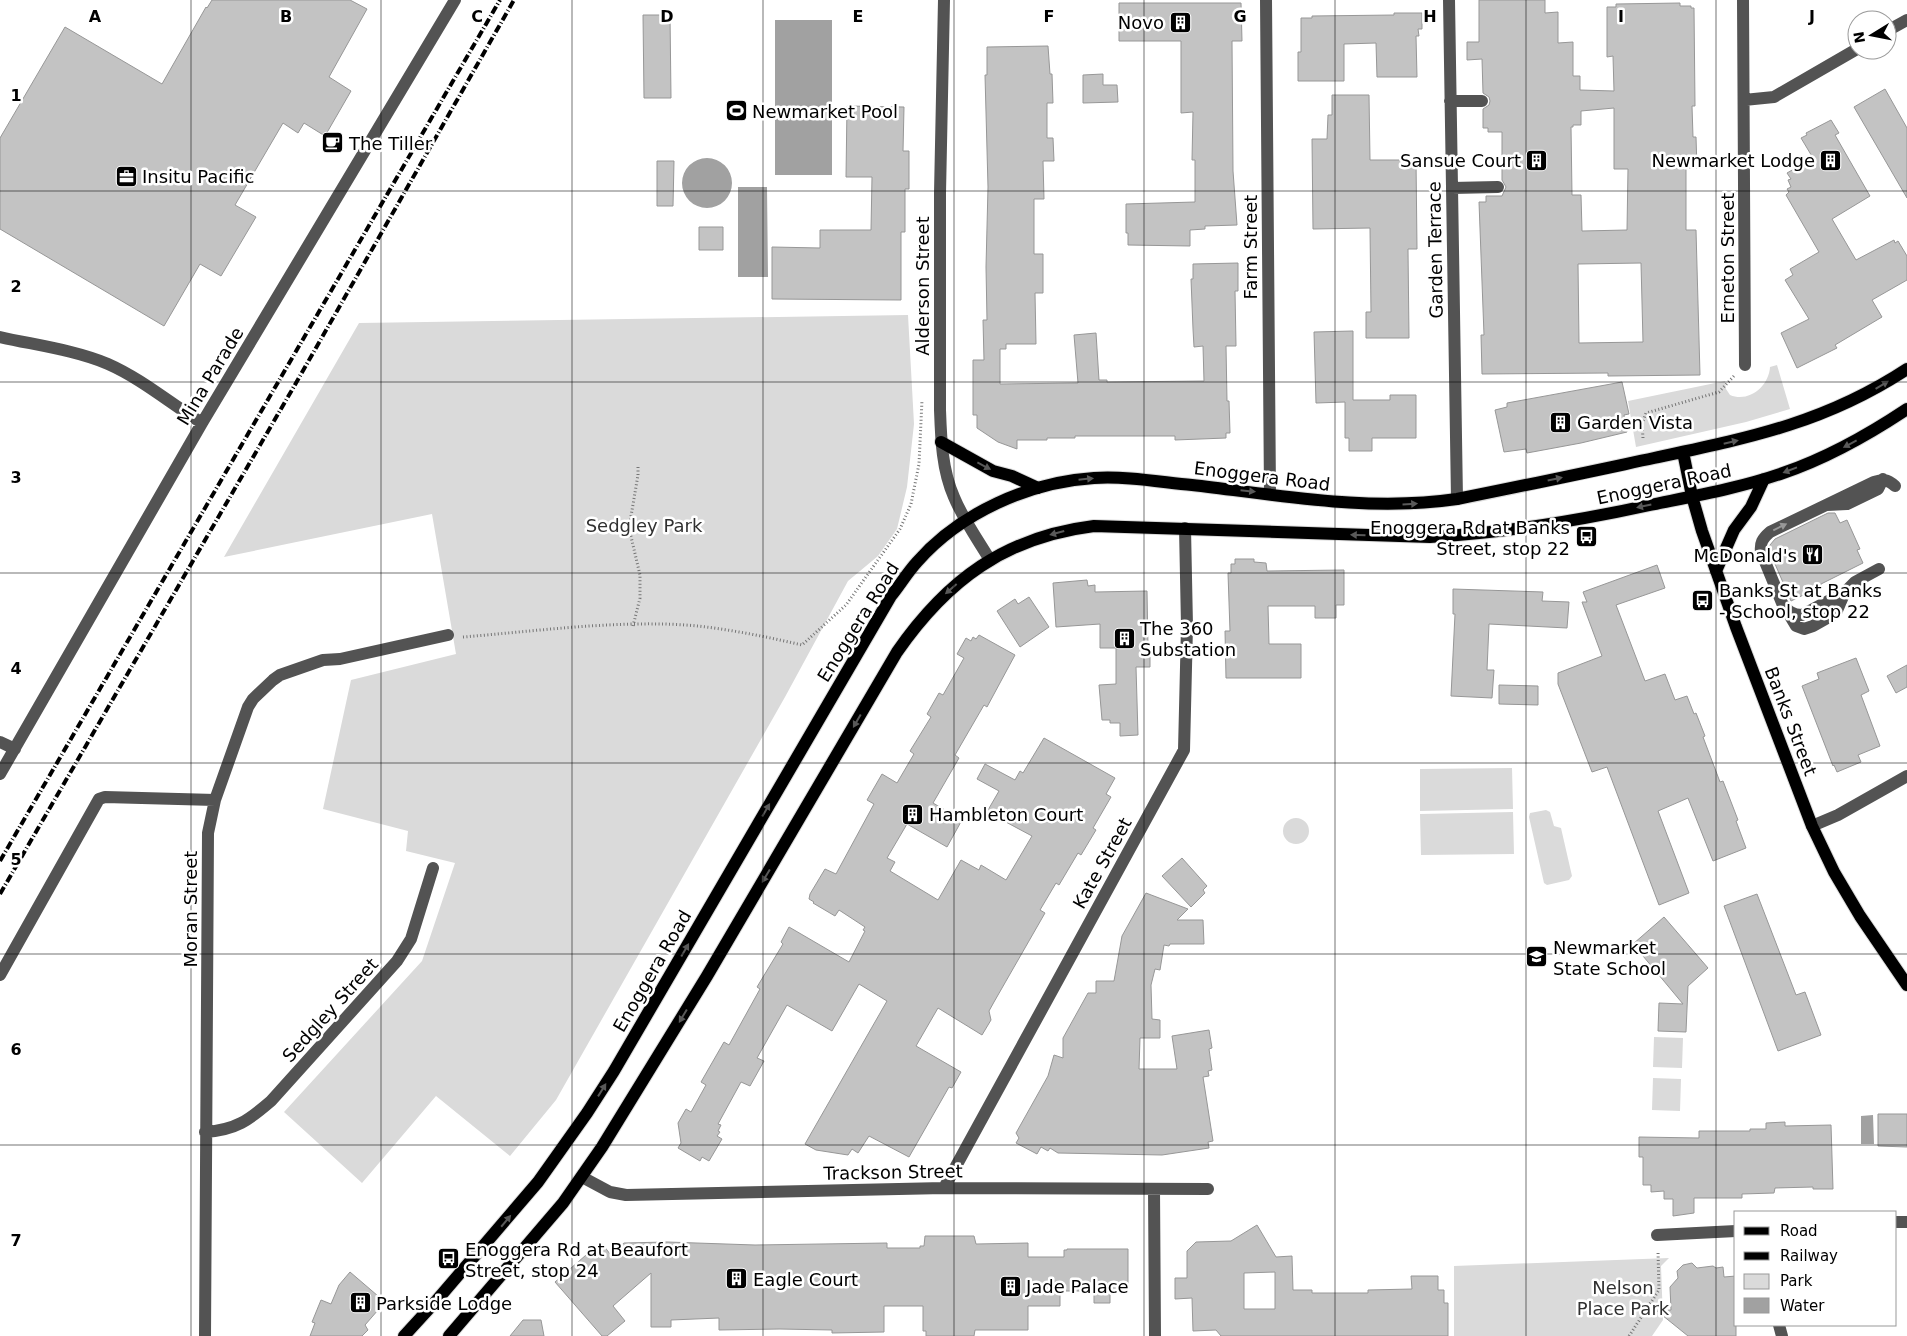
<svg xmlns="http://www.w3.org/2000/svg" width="1907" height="1336" viewBox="0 0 1907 1336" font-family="'DejaVu Sans',sans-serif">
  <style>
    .green { fill: #dadada }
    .water { fill: #a1a1a1 }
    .building { fill: #c3c3c3; stroke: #979797; fill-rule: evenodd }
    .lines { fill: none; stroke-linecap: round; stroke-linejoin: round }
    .major-casing { stroke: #dbdbdb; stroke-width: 14 }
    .path { stroke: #757575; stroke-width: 3; stroke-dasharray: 1 2.5; stroke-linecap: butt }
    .minor { stroke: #535353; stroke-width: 12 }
    .major { stroke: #000; stroke-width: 12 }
    .rail { stroke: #000; stroke-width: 4; stroke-dasharray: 8 2.5 1 2.5; stroke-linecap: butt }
    .oneway { fill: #595959 }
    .oneway2 { fill: #989898 }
    .grid { fill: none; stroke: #000; stroke-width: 1; stroke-opacity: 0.55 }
    .labels { text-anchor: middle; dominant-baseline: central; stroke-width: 5; stroke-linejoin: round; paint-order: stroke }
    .poi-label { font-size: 18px; fill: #000; stroke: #fff; text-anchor: start }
    .street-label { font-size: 18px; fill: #000; stroke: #fff }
    .park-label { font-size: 18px; fill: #313131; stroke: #fff }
    .grid-label { font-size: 16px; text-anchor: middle; font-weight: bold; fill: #000; stroke: #fff; stroke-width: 5; stroke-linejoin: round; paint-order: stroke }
  </style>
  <rect width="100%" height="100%" fill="#fff"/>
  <path class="green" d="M908 315 914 424 907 487 897 529 878 556 848 581 785 697 556 1100 510 1156 436 1096 362 1183 284 1112 422 961 455 863 406 851 408 831 323 809 351 680 456 654 432 514 224 557 359 323Z
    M1777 365 1790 409 1746 422 1636 447 1628 401 1725 381 1726 389 1730 395C1749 403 1769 386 1770 367Z
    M1512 768 1513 809 1420 811V769Z
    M1546 810 1550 812 1554 826 1561 828 1572 876 1569 880 1547 885 1544 883 1529 817 1530 813Z
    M1513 812 1514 854 1421 855 1420 814Z
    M1283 831a13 13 0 1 1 26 0a13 13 0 1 1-26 0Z
    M1654 1037 1683 1038 1682 1068 1653 1067Z
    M1653 1078 1681 1079 1680 1111 1652 1110Z
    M1669 1258 1661 1266 1663 1320 1652 1336H1454V1266Z"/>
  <path class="water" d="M775 20H832V175H775Z
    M682 183a25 25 0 1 1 50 0a25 25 0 1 1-50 0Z
    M738 187H767L768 277H738Z
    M1873 1115 1874 1144H1861V1116Z"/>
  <path class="building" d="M212 0H350L367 9 329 77 351 91 325 136 304 123 298 133 283 123 235 205 256 217 221 276 200 264 164 326 0 229V138L65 27 162 84 206 7 207 8Z
    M1479 0H1545V13L1558 12V43L1573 42V76H1580V90L1614 91 1613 56 1607 57V7H1616V4L1680 3V6H1691V8H1694L1695 106H1692L1693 137H1696L1697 168H1686V230H1696L1700 375 1608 376V373L1482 374 1481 335H1484L1479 202H1486V196H1502L1506 187 1502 180V132H1488V128H1483V109L1489 105 1490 101 1489 97 1483 93 1482 59 1467 60V42H1479ZM1614 108V169H1628L1627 230 1582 231 1581 195H1572L1571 127H1573V125H1581V111ZM1641 263 1643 342 1579 343 1578 264Z
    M1119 3H1241L1242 41H1232L1233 171 1237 225 1205 226V229L1190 230V246L1128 245V233H1126V204L1195 202V160H1192L1193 112 1181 113V41H1119Z
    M1394 13H1422V29H1418L1419 36H1416L1417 77H1377L1376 43 1344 44V81H1298V52H1301V18H1312V16L1394 15Z
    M643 15H670L671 98H644Z
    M1048 46 1050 74H1052L1053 103H1047V138H1053L1054 161H1043L1044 199H1034V254H1043V293H1035L1036 344H1006V349H1000V384L1078 383 1074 335 1096 333 1099 380H1107V382L1204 381 1203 346 1194 347 1193 329 1191 279H1193V264L1238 263V291H1235L1236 346H1226L1227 401H1229L1230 433H1226V438L1175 440V436H1075V438H1047V440H1017V449L998 442 977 428V415H973V360H984L983 320H987L986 267 988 187 985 75H987V47Z
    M1103 74V85H1117L1118 102 1083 103V75Z
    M1885 89 1907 128V198L1854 107Z
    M1332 95H1369L1370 160H1416L1417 249H1408L1409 338H1366V312H1371L1370 228 1313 229 1312 139H1327L1328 115H1332Z
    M847 106 904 107 903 151H909V189H905V232H901V300L772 299V247L820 248V230H871L872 177H846Z
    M1831 120 1839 133 1835 135 1870 196 1832 219 1856 260 1894 240 1895 243 1898 241 1907 256V280L1872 300 1882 317 1835 345 1837 348 1797 368 1781 333 1809 319 1785 280 1793 275 1790 269 1819 252 1786 195 1789 192 1787 189 1791 187 1788 180 1791 179 1787 173 1813 158 1801 138 1807 135 1806 133Z
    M657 161H674L673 206H657Z
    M699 227H723V250H699Z
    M1353 331V400H1390V395H1416V438H1372V451H1349V438H1345V402L1316 403 1314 332Z
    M1622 382 1629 414 1624 415 1627 432 1581 443 1527 453 1526 449 1504 452 1495 410 1507 407V403Z
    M1828 513H1835L1840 523 1847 520 1860 549 1857 550 1863 563 1821 584 1822 586 1791 601 1769 550 1770 545 1775 539Z
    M1235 559H1254V562L1266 563 1267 571 1344 570V605H1336V618H1315V606H1268L1269 644H1301V678H1226L1225 631H1230L1228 573H1231V564H1235Z
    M1657 565 1665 588 1616 605 1645 681 1665 674 1675 700 1687 696 1694 714 1696 713 1705 736 1703 737 1720 782 1723 781 1738 820 1736 821 1746 848 1713 861 1688 798 1658 811 1689 893 1659 905 1607 767 1592 772 1558 684V673L1602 656 1582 602H1587L1583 592Z
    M1087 580 1088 586 1095 585V592L1147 591 1148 648H1150V667H1136L1138 735 1120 736V723H1110V720H1102L1099 685 1116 684V648H1100V624L1056 627 1053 583Z
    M1453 589 1543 592 1542 601 1569 602 1567 628 1489 624 1487 670H1494L1492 698 1451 696 1455 614H1453Z
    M1029 597 1049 627 1020 647 997 611 1015 599 1018 604Z
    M979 635 1015 655 987 707 984 705 955 755 959 758 933 803 962 820 947 847 907 824 887 858 895 862 890 871 938 900 961 860 979 870 981 865 1006 880 1032 836 1004 821 1006 820 988 810 999 791 977 779 985 764 1015 780 1020 771 1023 773 1044 738 1115 778 1106 794 1111 797 1093 828 1096 830 1081 855 1078 853 1059 885 1056 883 1040 910 1045 913 994 1002 989 1011 991 1020 982 1035 938 1008 916 1046 961 1072 952 1088 949 1087 909 1157 869 1136 858 1153 852 1149 848 1155 816 1150 805 1144 887 1001 859 984 832 1031 787 1005 757 1058 764 1061 750 1086 741 1082 718 1124 721 1125 718 1131 720 1132 717 1136 722 1139 709 1161 702 1157 700 1161 678 1148 681 1143 678 1123 686 1109 691 1112 706 1085 701 1082 724 1042 729 1045 760 989 757 987 783 944 781 942 789 927 849 962 865 931 863 930 865 927 839 910 835 916 813 903 814 902 809 899 810 894 825 869 836 874 874 804 867 800 882 774 897 783 914 754 910 751 931 717 927 714 939 693 943 695 964 658 957 654 966 638 971 641 973 637 976 639Z
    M1856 658 1869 691 1861 695 1880 746 1858 755 1861 762 1837 772 1834 765 1833 766 1802 686 1819 679 1817 673Z
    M1907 665V687L1896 693 1887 676Z
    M1499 685 1538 686V705L1499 704Z
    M1182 858 1207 886 1203 890 1205 893 1191 907 1162 876Z
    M1146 893 1188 909 1177 920H1203L1204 944H1170L1169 946 1164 945 1160 970 1155 969 1151 985 1152 1019 1160 1020V1038H1140L1139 1069H1177L1172 1036 1209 1030 1212 1048 1209 1049 1212 1070 1208 1071 1209 1076 1203 1077 1213 1141 1208 1142 1209 1148 1162 1155 1058 1153 1050 1148 1048 1151 1041 1147 1037 1154 1016 1143 1019 1138 1016 1133 1048 1076 1054 1055 1063 1058V1038L1088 993H1096V981H1114L1122 936Z
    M1757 894 1796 995 1805 992 1821 1035 1778 1051 1724 906Z
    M1664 917 1708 968 1688 986 1686 1032 1658 1031 1659 1003 1683 1004 1633 944Z
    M1878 1114H1907V1147L1878 1146Z
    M1785 1122V1126L1831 1125 1833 1189H1813V1187L1775 1188 1774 1193 1742 1194V1198H1694V1213L1673 1216V1199H1664V1191L1651 1192V1185H1643V1157H1639V1137L1699 1138V1131H1750V1129H1766V1123Z
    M1257 1225 1276 1257 1292 1256 1293 1290H1312V1293H1368V1290L1412 1289 1411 1276H1438V1290H1444V1303H1448V1336H1221L1216 1330 1193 1331 1192 1298 1175 1299V1278H1187V1251L1196 1242 1231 1241ZM1275 1272V1309H1244V1273Z
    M925 1236H974L976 1244 1028 1243V1257H1064V1250H1067V1249H1128V1290H1121V1292H1110V1303H1094V1291H1060V1306H1028V1330H975L974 1336H926V1331H923V1306H884V1332L832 1333V1330L780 1329 719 1330V1318L671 1320V1327H651V1273L613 1306 625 1321 607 1336H602L555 1282 601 1242 610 1254 624 1243 667 1242 755 1245 887 1243V1248H920V1246H924Z
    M1692 1263 1697 1268 1713 1266 1716 1268 1723 1267 1724 1277 1736 1276V1336H1688L1657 1311 1671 1310 1670 1287 1678 1278 1677 1271 1683 1265Z
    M350 1272 385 1302 365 1325 368 1330 362 1336H310L315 1323 312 1322 321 1300 331 1304 339 1285Z
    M523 1320H541L544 1336H510Z"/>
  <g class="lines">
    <defs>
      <path id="major" d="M941 442 993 471 1012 476 1038 488
        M1683 452 1692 496 1702 531 1736 627 1812 826 1834 872 1860 916 1907 985
        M1716 571 1734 530 1751 507 1764 479
        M404 1336 437 1300 538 1182 587 1113 614 1071 891 596C900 585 907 573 917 562 960 513 1029 482 1094 478 1127 476 1160 482 1192 485 1280 495 1368 512 1457 499 1523 486 1588 472 1654 458 1748 438 1825 423 1907 369
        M449 1336 563 1203 602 1147 707 976 897 652C947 580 1005 537 1094 526L1430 537C1504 533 1577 521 1650 505 1694 496 1740 488 1783 473 1827 458 1868 435 1907 409"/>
    </defs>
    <use href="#major" class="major-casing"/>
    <path class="path" d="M1643 438 1642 424 1646 413 1719 392 1734 376
      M633 626 640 598V575L629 528 638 475V465
      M463 637C538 631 624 619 698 626 733 630 768 637 802 645L846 605 900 529 911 504 919 464 922 400
      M1629 1336 1659 1290 1658 1251"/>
    <path class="minor" d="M944 0 940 193V410C941 439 942 470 954 497 963 519 978 540 990 560
      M1266 0 1270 494
      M1449 0 1457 499
      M1743 0 1745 365
      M1887 31 1907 20
      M1744 100 1774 97 1857 49
      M1450 101H1482
      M1452 188 1498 187
      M0 337C35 345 75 350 108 364 142 379 171 404 202 423
      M1827 505 1847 504 1878 489 1883 479
      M1879 569 1855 582 1845 592 1802 615C1792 615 1788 611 1782 603L1761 552C1760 543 1762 539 1770 532L1874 482C1883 479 1887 479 1895 486
      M1787 611 1796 626 1804 629 1813 626 1836 613 1845 592
      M0 742 15 749
      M0 774 202 423 455 0
      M1812 826 1838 815 1907 776
      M0 975 99 799 105 797 215 800
      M205 1132C236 1130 249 1120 271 1101L397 961 411 939 433 868
      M582 1177 610 1192 626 1195 944 1188 1208 1189
      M944 1188 1184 750 1187 626 1185 528
      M1154 1189 1155 1336
      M1896 1222H1907
      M1657 1235 1736 1231
      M1779 1325 1782 1336
      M205 1336 208 833 215 800 248 707 253 699 273 680 280 675 323 660 340 659 448 635"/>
    <use href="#major" class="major"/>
    <path class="rail" d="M0 861 500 0
      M0 894 296 383 514 0"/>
  </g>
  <defs><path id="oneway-solid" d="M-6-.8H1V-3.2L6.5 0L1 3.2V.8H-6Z" transform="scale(1.25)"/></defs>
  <g class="oneway">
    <use href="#oneway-solid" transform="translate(1882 385) rotate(-31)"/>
    <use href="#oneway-solid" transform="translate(1731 442) rotate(-13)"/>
    <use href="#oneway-solid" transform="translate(1850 444) rotate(152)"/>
    <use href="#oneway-solid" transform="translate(984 466) rotate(28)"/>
    <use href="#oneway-solid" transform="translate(1790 470) rotate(159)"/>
    <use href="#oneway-solid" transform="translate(1086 479) rotate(-6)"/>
    <use href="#oneway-solid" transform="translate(1555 479) rotate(-12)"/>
    <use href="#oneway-solid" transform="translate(1248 491) rotate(6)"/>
    <use href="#oneway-solid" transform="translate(1410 504) rotate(-4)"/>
    <use href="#oneway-solid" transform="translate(1644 506) rotate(168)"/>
    <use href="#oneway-solid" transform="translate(1057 533) rotate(165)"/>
    <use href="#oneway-solid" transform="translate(1358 535) rotate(-178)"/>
    <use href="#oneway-solid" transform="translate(951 589) rotate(139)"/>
    <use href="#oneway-solid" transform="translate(857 721) rotate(120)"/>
    <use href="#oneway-solid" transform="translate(766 810) rotate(-60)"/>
    <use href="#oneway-solid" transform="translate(766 876) rotate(121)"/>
    <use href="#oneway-solid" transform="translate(685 950) rotate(-60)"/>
    <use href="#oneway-solid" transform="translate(683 1016) rotate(121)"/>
    <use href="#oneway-solid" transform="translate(602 1090) rotate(-58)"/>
    <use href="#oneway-solid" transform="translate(506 1221) rotate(-50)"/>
  </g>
  <use class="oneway2" href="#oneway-solid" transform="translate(1780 527) rotate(-26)"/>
  <path class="grid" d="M191 0V1336M381 0V1336M572 0V1336M763 0V1336M954 0V1336M1144 0V1336M1335 0V1336M1526 0V1336M1716 0V1336M0 191H1907M0 382H1907M0 573H1907M0 763H1907M0 954H1907M0 1145H1907"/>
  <defs>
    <symbol id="building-square" viewBox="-11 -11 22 22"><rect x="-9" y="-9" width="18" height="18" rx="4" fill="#000" stroke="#fff"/><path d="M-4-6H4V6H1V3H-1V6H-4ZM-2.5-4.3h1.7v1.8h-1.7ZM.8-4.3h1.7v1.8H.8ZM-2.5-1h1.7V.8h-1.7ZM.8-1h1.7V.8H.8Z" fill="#fff"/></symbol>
    <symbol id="stadium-square" viewBox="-11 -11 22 22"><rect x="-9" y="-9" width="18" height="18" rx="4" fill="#000" stroke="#fff"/><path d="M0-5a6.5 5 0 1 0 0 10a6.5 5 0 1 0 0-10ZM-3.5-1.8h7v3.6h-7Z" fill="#fff"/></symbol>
    <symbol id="cafe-square" viewBox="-11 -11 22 22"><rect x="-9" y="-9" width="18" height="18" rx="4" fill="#000" stroke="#fff"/><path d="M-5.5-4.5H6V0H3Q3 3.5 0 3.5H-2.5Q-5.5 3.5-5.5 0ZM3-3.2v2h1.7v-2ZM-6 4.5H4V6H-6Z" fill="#fff"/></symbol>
    <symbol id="office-square" viewBox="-11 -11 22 22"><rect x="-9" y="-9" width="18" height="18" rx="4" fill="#000" stroke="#fff"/><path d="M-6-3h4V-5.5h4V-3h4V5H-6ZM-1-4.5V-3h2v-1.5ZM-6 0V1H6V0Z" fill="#fff"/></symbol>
    <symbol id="bus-square" viewBox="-11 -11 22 22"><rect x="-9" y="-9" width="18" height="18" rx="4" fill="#000" stroke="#fff"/><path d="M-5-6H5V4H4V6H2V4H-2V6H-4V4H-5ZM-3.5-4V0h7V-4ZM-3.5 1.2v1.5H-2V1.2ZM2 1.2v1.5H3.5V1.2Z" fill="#fff"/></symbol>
    <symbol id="restaurant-square" viewBox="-11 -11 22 22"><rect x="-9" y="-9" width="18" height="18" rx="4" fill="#000" stroke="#fff"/><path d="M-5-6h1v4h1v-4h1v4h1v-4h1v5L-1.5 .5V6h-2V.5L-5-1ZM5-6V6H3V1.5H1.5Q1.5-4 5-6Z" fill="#fff"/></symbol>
    <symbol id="school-square" viewBox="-11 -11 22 22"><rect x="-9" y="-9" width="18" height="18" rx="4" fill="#000" stroke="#fff"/><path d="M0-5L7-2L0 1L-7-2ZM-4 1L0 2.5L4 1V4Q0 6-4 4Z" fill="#fff"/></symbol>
  </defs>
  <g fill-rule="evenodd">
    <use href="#building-square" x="1168" y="10" width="25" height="25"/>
    <use href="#stadium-square" x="724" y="98" width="25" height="25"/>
    <use href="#cafe-square" x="320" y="130" width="25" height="25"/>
    <use href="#building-square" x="1524" y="148" width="25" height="25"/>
    <use href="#building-square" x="1818" y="148" width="25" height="25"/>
    <use href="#office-square" x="114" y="164" width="25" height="25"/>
    <use href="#building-square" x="1548" y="410" width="25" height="25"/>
    <use href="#bus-square" x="1574" y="524" width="25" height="25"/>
    <use href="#restaurant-square" x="1800" y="542" width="25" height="25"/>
    <use href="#bus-square" x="1690" y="588" width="25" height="25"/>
    <use href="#building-square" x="1112" y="626" width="25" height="25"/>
    <use href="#building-square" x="900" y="802" width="25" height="25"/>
    <use href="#school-square" x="1524" y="944" width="25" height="25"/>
    <use href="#bus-square" x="436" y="1246" width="25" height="25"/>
    <use href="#building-square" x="724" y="1266" width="25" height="25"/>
    <use href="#building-square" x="998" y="1274" width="25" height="25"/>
    <use href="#building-square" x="348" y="1290" width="25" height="25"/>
  </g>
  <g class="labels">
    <g class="poi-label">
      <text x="1164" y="22" text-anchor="end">Novo</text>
      <text x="752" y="111">Newmarket Pool</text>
      <text x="349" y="143">The Tiller</text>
      <text x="1521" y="160" text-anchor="end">Sansue Court</text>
      <text x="1815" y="160" text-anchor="end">Newmarket Lodge</text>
      <text x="142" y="176">Insitu Pacific</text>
      <text x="1577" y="422">Garden Vista</text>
      <text x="1570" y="527" text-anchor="end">Enoggera Rd at Banks<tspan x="1570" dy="21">Street, stop 22</tspan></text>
      <text x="1797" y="555" text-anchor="end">McDonald's</text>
      <text x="1719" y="590">Banks St at Banks<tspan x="1719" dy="21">- School, stop 22</tspan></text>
      <text x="1140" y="628">The 360<tspan x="1140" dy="21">Substation</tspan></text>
      <text x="929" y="814">Hambleton Court</text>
      <text x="1553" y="947">Newmarket<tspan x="1553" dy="21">State School</tspan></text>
      <text x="465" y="1249">Enoggera Rd at Beaufort<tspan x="465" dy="21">Street, stop 24</tspan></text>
      <text x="753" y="1279">Eagle Court</text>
      <text x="1026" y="1286">Jade Palace</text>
      <text x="376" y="1303">Parkside Lodge</text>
    </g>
    <g class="street-label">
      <text transform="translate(1250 247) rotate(-90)">Farm Street</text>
      <text transform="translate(1435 250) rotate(-91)">Garden Terrace</text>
      <text transform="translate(1727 258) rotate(-90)">Erneton Street</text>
      <text transform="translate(922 286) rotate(-90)">Alderson Street</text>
      <text transform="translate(210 376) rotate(-59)">Mina Parade</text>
      <text transform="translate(1262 476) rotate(7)">Enoggera Road</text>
      <text transform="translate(1664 484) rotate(-12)">Enoggera Road</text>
      <text transform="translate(858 622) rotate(-58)">Enoggera Road</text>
      <text transform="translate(1791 721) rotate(69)">Banks Street</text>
      <text transform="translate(1102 863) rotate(-61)">Kate Street</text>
      <text transform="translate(190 909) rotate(-90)">Moran Street</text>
      <text transform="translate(652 971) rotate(-60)">Enoggera Road</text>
      <text transform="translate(330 1010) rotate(-48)">Sedgley Street</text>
      <text transform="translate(893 1172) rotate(-1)">Trackson Street</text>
    </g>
    <g class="park-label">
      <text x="644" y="525">Sedgley Park</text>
      <text x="1623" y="1287">Nelson<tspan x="1623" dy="21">Place Park</tspan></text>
    </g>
  </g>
  <g class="grid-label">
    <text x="95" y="22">A</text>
    <text x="286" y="22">B</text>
    <text x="477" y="22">C</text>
    <text x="667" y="22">D</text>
    <text x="858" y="22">E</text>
    <text x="1049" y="22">F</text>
    <text x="1240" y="22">G</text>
    <text x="1430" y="22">H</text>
    <text x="1621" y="22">I</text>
    <text x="1812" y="22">J</text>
    <text x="16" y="101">1</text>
    <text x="16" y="292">2</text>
    <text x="16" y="483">3</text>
    <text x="16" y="674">4</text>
    <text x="16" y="865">5</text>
    <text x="16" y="1055">6</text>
    <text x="16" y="1246">7</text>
  </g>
  <rect x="1734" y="1211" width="162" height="115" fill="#ffffff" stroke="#999999"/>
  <rect x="1744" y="1227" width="25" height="8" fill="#000000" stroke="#999999"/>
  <text x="1780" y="1236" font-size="15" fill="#000000">Road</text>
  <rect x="1744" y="1252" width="25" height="8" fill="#000000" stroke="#999999"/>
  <text x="1780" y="1261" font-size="15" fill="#000000">Railway</text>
  <rect x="1744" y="1274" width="25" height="15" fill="#dadada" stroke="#999999"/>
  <text x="1780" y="1286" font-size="15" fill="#000000">Park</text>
  <rect x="1744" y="1298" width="25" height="15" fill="#a1a1a1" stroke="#999999"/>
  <text x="1780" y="1311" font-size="15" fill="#000000">Water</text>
  <g transform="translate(1872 35) rotate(260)"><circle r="24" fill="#ffffff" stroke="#999999"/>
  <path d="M0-4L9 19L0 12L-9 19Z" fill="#000000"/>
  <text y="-8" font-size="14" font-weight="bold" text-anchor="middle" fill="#000000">N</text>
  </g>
</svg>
